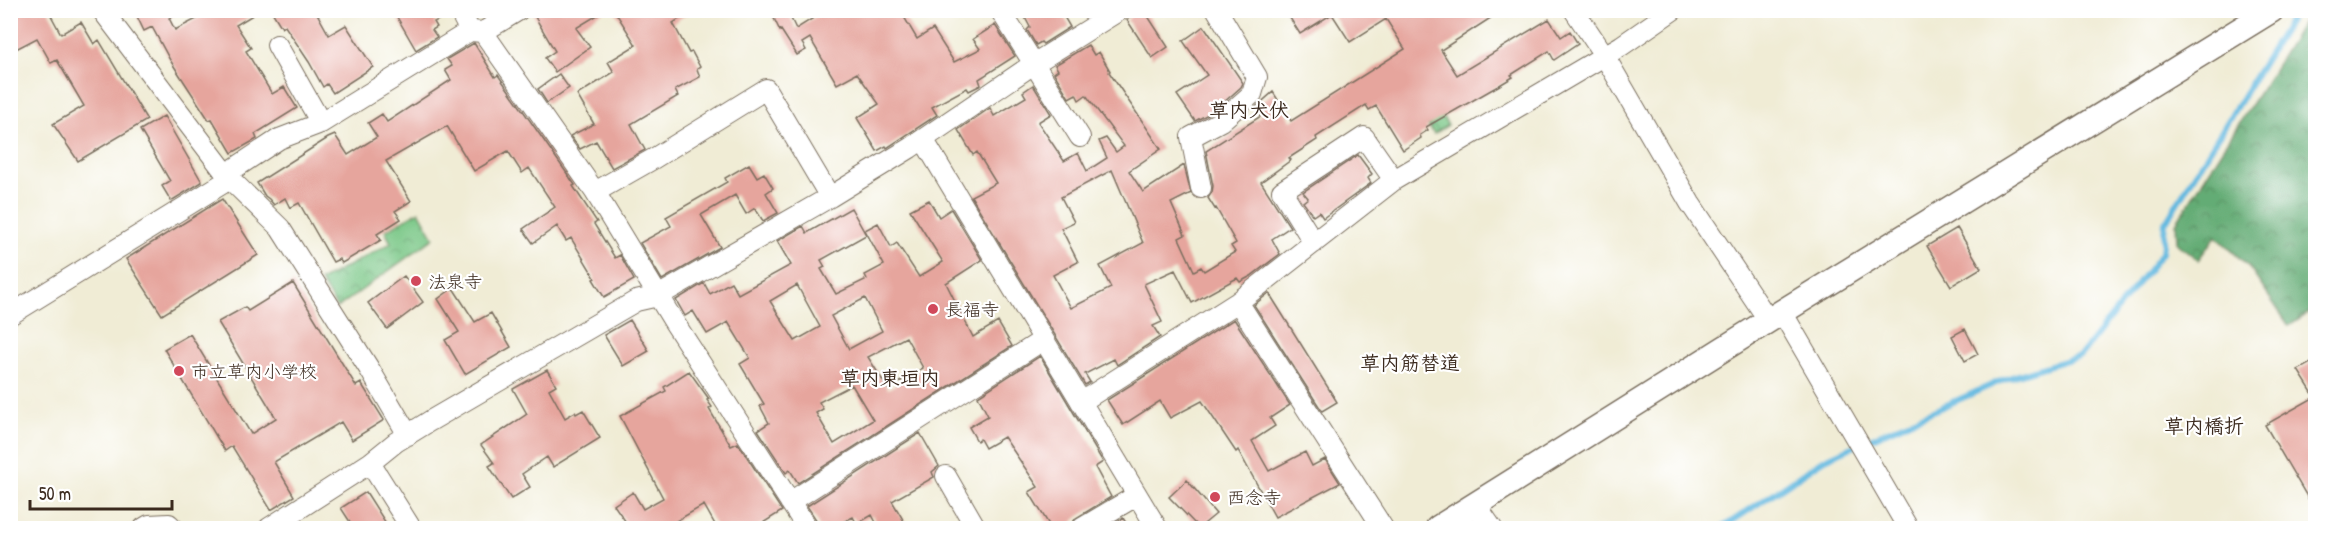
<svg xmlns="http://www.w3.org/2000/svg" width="2326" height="539" viewBox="0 0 2326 539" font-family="'Patrick Hand','Klee One',sans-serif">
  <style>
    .forest { fill: url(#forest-crowns); stroke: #506b49; stroke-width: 1.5 }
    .park { fill: url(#park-crowns); stroke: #5b7953; stroke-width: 1.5 }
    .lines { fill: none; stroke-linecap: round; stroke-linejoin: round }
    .stream { stroke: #63b9e0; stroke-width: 6 }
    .building { fill: #e6a59d; fill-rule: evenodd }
    .minor-casing { stroke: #7a6e5e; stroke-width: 22 }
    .tertiary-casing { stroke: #7a6e5e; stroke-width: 27 }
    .minor { stroke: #fff; stroke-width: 20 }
    .tertiary { stroke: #fff; stroke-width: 24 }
    .poi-dot { fill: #d1495b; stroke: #fff; stroke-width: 2 }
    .labels { text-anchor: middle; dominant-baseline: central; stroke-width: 4.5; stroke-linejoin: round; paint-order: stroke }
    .poi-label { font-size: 18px; fill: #3b2a1e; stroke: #fff; text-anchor: start }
    .neighbourhood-label { font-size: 20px; font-weight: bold; fill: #3b2a1e; stroke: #fff }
  </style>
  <defs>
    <pattern id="forest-crowns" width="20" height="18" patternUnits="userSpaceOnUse" patternTransform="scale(1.5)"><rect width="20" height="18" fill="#64ac74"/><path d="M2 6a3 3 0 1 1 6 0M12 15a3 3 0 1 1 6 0" fill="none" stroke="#548c5f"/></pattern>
    <pattern id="park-crowns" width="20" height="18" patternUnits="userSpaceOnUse" patternTransform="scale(1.5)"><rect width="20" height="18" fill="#7bc888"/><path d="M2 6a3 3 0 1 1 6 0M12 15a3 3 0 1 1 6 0" fill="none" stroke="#66a36f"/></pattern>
  </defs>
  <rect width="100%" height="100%" fill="#fff"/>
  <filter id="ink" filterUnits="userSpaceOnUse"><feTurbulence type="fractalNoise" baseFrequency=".0167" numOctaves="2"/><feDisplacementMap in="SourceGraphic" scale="12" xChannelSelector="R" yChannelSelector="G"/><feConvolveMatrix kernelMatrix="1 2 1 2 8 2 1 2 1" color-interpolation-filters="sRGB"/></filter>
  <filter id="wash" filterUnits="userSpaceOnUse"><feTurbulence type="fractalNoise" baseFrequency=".008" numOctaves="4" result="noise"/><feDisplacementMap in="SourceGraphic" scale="24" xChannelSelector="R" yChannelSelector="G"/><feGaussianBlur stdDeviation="1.35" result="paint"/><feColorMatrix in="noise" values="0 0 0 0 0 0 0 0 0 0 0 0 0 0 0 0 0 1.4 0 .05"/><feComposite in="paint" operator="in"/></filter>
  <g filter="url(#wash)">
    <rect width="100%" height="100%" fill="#f0ecd5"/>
    <path class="forest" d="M2309 13 2316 23 2315 309 2289 326 2248 266 2216 236 2198 260 2177 243 2176 223Z"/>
    <path class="park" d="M1419 81 1448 125 1434 134 1404 91Z
      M419 211 434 238 337 308 320 281 391 243 385 231Z"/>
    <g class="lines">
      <path class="stream" d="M1722 528 1825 459 2005 379 2080 356 2162 253 2165 223 2290 20 2293 10"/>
    </g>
    <g id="blocks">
      <path class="building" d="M17 10H48L61 34 81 22 94 44 99 40 147 120 78 161 53 124 84 106 57 60 51 63 37 38 16 49 10 39V14Z
        M134 10H184L169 18 175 30 214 10H261L236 25 251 48 246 51 272 94 284 87 297 108 255 134 257 139 232 153 212 119 209 120 170 60 152 27 144 31Z
        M271 10H315L329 35 346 25 373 67 333 93 327 84 323 87 309 62 285 26 282 28Z
        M393 10H447L448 15 434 22 437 27 432 30 437 37 416 50Z
        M531 10H606L576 28 590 47 555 72 545 58 555 51Z
        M614 10H693L673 23 689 53 692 52 700 67 697 69 700 77 675 90 678 96 631 124 645 150 612 168 596 141 580 149 570 136 594 124 577 95 614 72 608 62 636 45Z
        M770 10H787L796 29 826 10H900L917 39 933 29 954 62 980 49 973 39 995 25 1015 56 979 79 981 85 969 91 967 88 932 107 937 115 887 148 886 146 877 151 857 118 879 104 857 73 837 84 810 38 802 43 806 50 797 55 781 30 780 31Z
        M1021 10H1060L1070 27 1043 44 1041 42 1036 45 1027 30 1030 27Z
        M1137 10H1144L1168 47 1152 58 1127 20Z
        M1285 10H1503L1441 50 1457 75 1549 19 1561 37 1570 31 1578 44 1554 60 1549 51 1511 75 1513 77 1498 86 1426 127 1428 130 1420 135 1421 138 1403 150 1376 106 1369 110 1366 105 1316 137 1317 140 1289 158 1291 160 1261 182 1290 227 1272 239 1280 254 1251 276 1240 282 1237 278 1192 303 1175 270 1144 284 1162 322 1153 326 1160 337 1117 365 1114 359 1085 374 1090 382 1085 385 971 196 996 183 977 152 973 155 958 130 990 108 994 116 1026 97 1023 92 1033 85 1051 114 1038 122 1064 161 1078 153 1087 171 1107 158 1099 141 1106 138 1116 152 1124 146 1086 95 1079 100 1076 94 1069 98 1054 73 1058 70 1055 65 1088 45 1094 55 1099 52 1110 71 1109 72 1161 149 1129 171 1143 192 1184 165 1191 193 1171 203 1185 235 1179 238 1194 271 1201 267 1204 271 1235 252 1231 246 1236 243 1216 208 1215 209 1208 198 1212 192 1213 186 1206 151 1261 116 1256 107 1273 92 1291 121 1405 49 1386 19 1350 42 1332 14 1300 34ZM1112 170 1143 243 1100 266 1111 288 1071 308 1053 275 1078 262 1061 228 1074 222 1061 197Z
        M1204 26 1243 83 1241 87 1214 111 1195 121 1177 95 1207 75 1183 41Z
        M474 43 495 77 498 75 575 185 573 186 597 222 594 224 615 258 620 255 634 280 604 297 593 279 595 278 571 238 566 241 557 226 533 243 523 229 555 207 529 168 522 173 508 151 474 171 447 126 386 161 411 201 395 211 401 219 377 234 381 240 342 263 339 259 333 262 299 203 290 208 285 198 274 205 269 199 265 196 257 183 328 138 335 135 348 155 377 137 368 123 382 114 387 122 451 80 445 70 452 66 447 59Z
        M559 74 569 88 547 103 538 89Z
        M164 116 202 182 171 201 162 186 170 181 140 130Z
        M1358 155 1372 174 1368 178 1371 183 1323 218 1319 212 1313 216 1303 202 1308 198 1303 192Z
        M749 164 757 177 764 173 773 188 766 193 778 213 763 221 755 208 746 214 735 195 701 215 720 247 662 280 640 243 671 226 666 217 727 182 725 178Z
        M222 199 258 255 162 315 126 259Z
        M929 200 939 217 951 209 982 260 946 283 973 337 998 322 1012 346 798 483 790 470 786 473 758 430 769 423 760 406 764 404 740 364 750 358 728 322 707 334 693 311 685 316 676 300 704 283 710 294 731 282 738 294 791 265 777 241 803 226 807 233 851 208 866 235 821 260 825 267 821 269 836 294 867 279 865 275 884 265 865 230 878 223 891 247 897 243 919 277 943 262 910 210ZM797 285 820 327 795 341 770 301ZM865 298 882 331 849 349 831 316ZM906 337 923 368 888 389 868 357ZM852 385 873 420 834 444 816 413 823 409 819 402Z
        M1957 228 1981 268 1951 286 1927 246Z
        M404 276 423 302 387 329 368 303Z
        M293 283 356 386 361 383 384 420 352 440 341 422 274 462 294 496 271 510 232 446 225 451 164 349 190 334 251 434 276 418 218 322 245 307 248 311Z
        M453 288 475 322 491 313 511 347 465 374 445 340 459 332 438 299Z
        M1269 293 1337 402 1322 411 1254 305Z
        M1234 319 1290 405 1270 418 1275 426 1252 441 1269 471 1305 452 1312 466 1325 459 1340 483 1275 517 1238 450 1236 452 1202 401 1170 418 1160 401 1123 425 1107 400Z
        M630 320 649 351 623 366 604 335Z
        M1965 329 1978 354 1965 361 1952 336Z
        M1040 356 1103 462 1095 467 1111 497 1076 518 1071 525 1065 528H1051L1029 492 1038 487 1004 437 985 448 980 439 977 441 969 427 988 416 978 396Z
        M2316 360V512L2265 425 2315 397 2298 370Z
        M547 370 556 385 549 389 565 418 575 412 576 414 583 410 600 438 553 467 547 457 522 474 530 487 511 499 489 466 494 463 481 445 527 414 513 389Z
        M689 371 709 399 707 400 712 407 709 409 731 446 738 443 782 511 755 528H717L704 505 664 528H630L614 505 633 492 643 509 663 498 620 416 666 391 664 387Z
        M920 433 939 466 932 472 934 477 892 501 908 528H879L872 515 857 524 853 517 831 528H819L817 521 807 506Z
        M1187 480 1216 514 1199 528 1169 497Z
        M366 492 389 528H354L341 508Z
        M1123 518 1129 528H1108L1107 527Z"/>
    </g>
  </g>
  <g filter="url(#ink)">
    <use href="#blocks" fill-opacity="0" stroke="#7a6e5e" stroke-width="1.5"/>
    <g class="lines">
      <defs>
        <path id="minor" d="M102 10 230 179 280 228 370 370 408 435
          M459 10 470 31
          M1000 10 1080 137
          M1574 10 1604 55 1690 203 1769 321
          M483 32 595 192 674 322 807 528
          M277 45 321 123
          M923 139 1157 528
          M226 174 279 139 321 123 470 31 483 32 519 10
          M1201 188 1191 137 1221 121 1252 94 1257 77 1217 10
          M595 192 653 159 766 89 830 197
          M1314 243 1282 191 1364 137 1394 180
          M1238 302 1383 528
          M1782 312 1908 528
          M10 315 230 179
          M1081 402 1238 302 1394 180 1621 46 1673 10
          M370 463 411 528
          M946 476 976 528
          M790 502 1043 340
          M1476 505 1492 528
          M144 528 149 525 169 524 173 528
          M269 528 370 463 396 442 430 421 636 301 658 296 830 197 910 148 1035 63 1120 10
          M1082 528 1136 496"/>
        <path id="tertiary" d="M1438 528 1782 312 2272 10"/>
      </defs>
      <use href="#minor" class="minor-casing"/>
      <use href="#tertiary" class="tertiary-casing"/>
      <use href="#minor" class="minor"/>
      <use href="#tertiary" class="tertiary"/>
    </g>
  </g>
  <g class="poi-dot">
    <circle cx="416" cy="281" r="6"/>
    <circle cx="933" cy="309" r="6"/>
    <circle cx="179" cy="371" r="6"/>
    <circle cx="1215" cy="497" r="6"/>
  </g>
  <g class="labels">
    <g class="poi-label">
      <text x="428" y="281">法泉寺</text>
      <text x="945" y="309">長福寺</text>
      <text x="191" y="371">市立草内小学校</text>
      <text x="1227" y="497">西念寺</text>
    </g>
    <g class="neighbourhood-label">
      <text x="1249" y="109">草内犬伏</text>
      <text x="1410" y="362">草内筋替道</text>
      <text x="890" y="377">草内東垣内</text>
      <text x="2204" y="425">草内橋折</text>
    </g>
  </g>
  <rect width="2326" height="539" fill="none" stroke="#fff" stroke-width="36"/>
  <path d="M30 500v9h142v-9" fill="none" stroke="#3b2a1e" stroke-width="3"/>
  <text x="39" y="500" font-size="18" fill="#3b2a1e" stroke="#ffffff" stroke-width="4.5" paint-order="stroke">50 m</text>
</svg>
